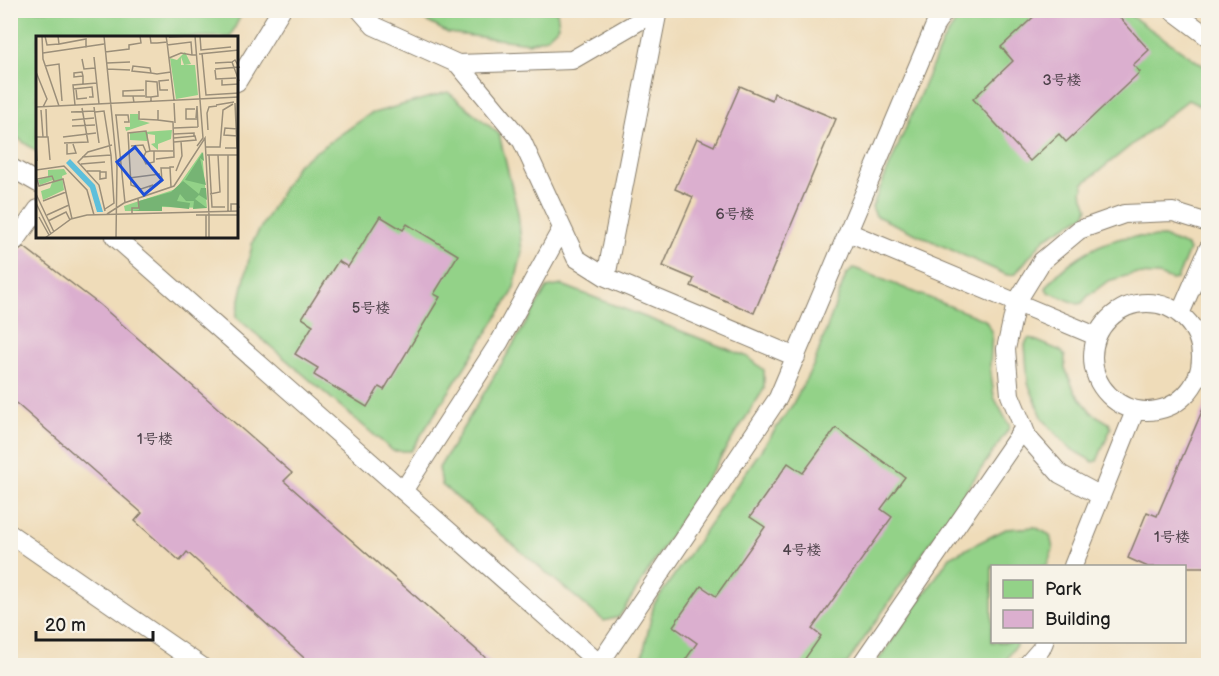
<svg xmlns="http://www.w3.org/2000/svg" width="1219" height="676" viewBox="0 0 1219 676" font-family="'Balsamiq Sans','LXGW WenKai TC',sans-serif">
  <style>
    .green { fill: #93d288; stroke: #587752; stroke-width: 1.5 }
    .building { fill: #dbafcf }
    .lines { fill: none; stroke-linecap: round; stroke-linejoin: round }
    .service-casing { stroke: #867c6a; stroke-width: 20 }
    .service { stroke: #fff; stroke-width: 18 }
    .labels { text-anchor: middle; dominant-baseline: central; stroke-width: 5; stroke-linejoin: round; paint-order: stroke }
    .number-label { font-size: 15px; fill: #4c4149 }
    .inset-road { fill: none; stroke: #9b8f7a; stroke-width: 1.5 }
    .view { fill: #1d4ed8; fill-opacity: 0.15; stroke: #1d4ed8; stroke-width: 3 }
    .inset-edge { fill: none; stroke: #1c1c1c; stroke-width: 3 }
  </style>
  <rect width="100%" height="100%" fill="#f7f3e8"/>
  <filter id="ink" filterUnits="userSpaceOnUse"><feTurbulence type="fractalNoise" baseFrequency=".0167" numOctaves="2"/><feDisplacementMap in="SourceGraphic" scale="12" xChannelSelector="R" yChannelSelector="G"/><feConvolveMatrix kernelMatrix="1 2 1 2 8 2 1 2 1" color-interpolation-filters="sRGB"/></filter>
  <filter id="wash" filterUnits="userSpaceOnUse"><feTurbulence type="fractalNoise" baseFrequency=".008" numOctaves="4" result="noise"/><feDisplacementMap in="SourceGraphic" scale="24" xChannelSelector="R" yChannelSelector="G"/><feGaussianBlur stdDeviation="1.35" result="paint"/><feColorMatrix in="noise" values="0 0 0 0 0 0 0 0 0 0 0 0 0 0 0 0 0 1.4 0 .05"/><feComposite in="paint" operator="in"/></filter>
  <g filter="url(#wash)">
    <rect width="100%" height="100%" fill="#efdcb9"/>
    <path class="green" d="M10 11 11 10 243 11 230 37 38 38 37 152 11 133Z
      M408 11H557L559 26 546 38 529 43 448 33Z
      M963 11H1124L1208 69V109L1188 100 1084 183 1082 192 1088 208 1085 215 1045 238 1015 274 1007 275 876 216 872 207 942 43Z
      M448 92 499 134 518 213 522 252 513 292 411 451H393L236 317 253 241 297 165 370 114Z
      M1164 237 1187 246 1189 250 1177 279 1172 280 1158 275 1133 274 1108 281 1088 296 1082 303 1078 304 1048 292 1046 288C1064 263 1093 245 1122 238 1135 235 1151 238 1164 237Z
      M854 268 985 320 992 331 990 366 994 397 1010 427 846 665H648L643 654 654 604 791 407 814 364 846 275Z
      M562 285 748 357 764 370V389L619 617 604 621 442 485 439 468 547 288Z
      M1030 338 1061 351 1065 356V368L1075 392 1092 413 1109 423 1111 428 1097 461 1093 462 1068 447 1043 419 1028 383 1025 345 1027 340Z
      M1035 527 1050 535 1053 549 1047 566H992V642H1018L1003 665H875L950 557 1006 529Z"/>
    <g id="blocks">
      <path class="building" d="M1041 10H1113L1149 50 1133 65 1140 72 1066 142 1059 134 1030 161 973 99 1013 61 1001 47Z
        M740 86 772 100 774 93 836 119 754 313 691 286 694 279 663 266 693 197 675 189 697 138 714 146Z
        M380 216 403 230 407 224 458 255 434 294 440 297 384 390 379 387 367 407 314 375 318 368 295 354 313 325 302 318 338 261 348 267Z
        M24 247 100 305 292 473 284 481 495 666H313L187 552 180 561 135 521 142 513 10 398V250H20Z
        M1209 395V567H1148L1128 558 1147 512 1157 516Z
        M836 428 905 477 881 509 892 517 812 629 821 636 800 666H681L697 643 673 626 701 586 716 596 765 527 750 517 788 463 803 473Z"/>
    </g>
  </g>
  <g filter="url(#ink)">
    <use href="#blocks" fill-opacity="0" stroke="#867c6a" stroke-width="1.5"/>
    <g class="lines">
      <defs>
        <path id="service" d="M360 10 374 26 458 64 572 60 658 10
          M1172 10 1208 37
          M458 64 522 141 576 258 606 277 796 357
          M237 82 281 10
          M10 167 38 183
          M848 232 1096 336
          M115 237 602 666
          M16 240 38 209
          M606 277 658 10
          M1093 357a54 54 0 1 1 108 0a54 54 0 1 1-108 0Z
          M1180 314 1208 249
          M403 491 500 341 562 228
          M1101 496 1060 474 1028 438 1010 395 1006 349 1016 303 1042 261 1079 230 1124 214 1173 212 1208 223
          M10 534 201 666
          M1073 566 1135 411
          M598 666 778 398 936 23 946 10
          M860 666 1024 428
          M1026 666 1041 649 1044 642"/>
      </defs>
      <use href="#service" class="service-casing"/>
      <use href="#service" class="service"/>
    </g>
  </g>
  <g class="labels">
    <g class="number-label">
      <text x="1062" y="80">3号楼</text>
      <text x="735" y="214">6号楼</text>
      <text x="371" y="308">5号楼</text>
      <text x="155" y="439">1号楼</text>
      <text x="1172" y="537">1号楼</text>
      <text x="802" y="550">4号楼</text>
    </g>
  </g>
  <g transform="translate(36 36)">
    <rect width="202" height="202" fill="#efdcb9"/>
    <path d="M149 16 155 28 148 29 145 21V29H159L162 59 140 63 134 22 141 24ZM94 78H102L103 84 114 87 90 95 89 91H94ZM136 94 135 103 122 108V114L115 108 119 107V99L112 98 111 105 94 104V97ZM166 116 171 172 126 171V175H89L88 170 140 153ZM28 133 31 138 26 140 28 154 7 164 5 155 14 152 17 144 4 149 2 144 12 141V134Z" fill="#93d288"/>
    <path d="M167 116 168 125 164 122 170 149 149 144ZM147 145 163 158 165 152H170L171 164 163 159 159 163 171 172 157 173 158 165H150L144 158 141 165 154 167 153 173 126 170V175H96L103 174V165L135 156Z" fill="#76b474"/>
    <path d="M34 123 59 149 67 176H61L54 152 30 127Z" fill="#5dbfdb"/>
    <path class="inset-road" d="M6 0 7 23 23 70M9 0 11 9 23 8M22 0 23 8 50 3V12M68 0 81 131 80 202M114 0 115 7H121L131 6 130 0M159 0 167 102 161 110M164 0 165 14 195 11M133 1 154 0M131 6 138 64M131 9 155 6 156 19H160M69 16 93 13V9L105 7 104 0M7 17 68 8M166 17 170 59 203 57M163 18 203 14M58 21 63 68M133 22 145 17 156 19M46 23 48 33 59 32M71 27 94 26M179 27 196 26 203 45M9 30 23 28 26 65M71 33 94 34M179 33 203 31 199 24 196 26M179 34 180 43 200 42M0 36 11 63 7 71M115 37 114 32 97 30 96 35 115 37 121 38 135 36M47 40 38 41V37L46 36 47 40V48M186 43V49L203 48M37 53 56 51 57 61H53M40 53 41 63 51 62M132 54H124L123 45 133 44M97 60H87V55L108 54M115 61 122 60 121 46 110 45V61H115V66M98 67 97 60H109M138 67 139 87M39 69 37 49 61 47M180 69 198 66M0 71 203 61M58 71 63 107M10 73 11 101M159 73H150V83H162M5 74 7 101M103 75V83L122 84M35 76 59 75M59 76 68 75 75 119 78 167 69 173M79 79H92L93 86H88M80 79 89 167M160 82 161 70 162 91M36 84 58 82M36 90 59 89M138 92 162 91M172 94 171 77 173 71 181 70M138 98 158 97V100M202 100 188 99 189 92 202 93M0 101H12L14 124M27 101 60 97M138 106 160 104 159 100 138 102M0 107 1 125M28 107 52 106 46 72M31 108V118L40 117 37 108M95 110 107 109 110 116M170 111H184L187 74 197 68M189 112H201L199 67M118 115V126L110 128 107 122 110 116 114 115H137M171 119H203M173 119 176 171H189M192 119V175M46 121 75 119M120 123 138 121 137 86 122 84V74M45 128 69 126M0 134 28 130 51 154 58 179M51 135H64V143L70 142V136H64M140 135 146 120 145 105M93 142 124 138M18 145 16 140 1 143 3 150 27 143 36 183M117 150 126 145 125 132H134M113 151 117 149 105 153 95 149 92 97 110 95 114 115M135 151 134 131H138M0 158 18 196M174 158 184 156 182 119M7 165 30 156M0 167 15 198M69 175 63 149 42 126 52 116 76 109M195 175V168H202L203 172M96 177V172H103L102 163M71 178 88 167 138 150 169 102 173 179M11 179 33 169M160 179H203M3 181 13 199M12 185 30 176 34 184M9 202 35 183 51 179 203 175M170 202V179M173 202V179"/>
    <path class="view" d="M99 111 126 144 108 159 81 126Z"/>
    <rect width="202" height="202" class="inset-edge"/>
  </g>
  <rect width="1219" height="676" fill="none" stroke="#f7f3e8" stroke-width="36"/>
  <rect x="991" y="565" width="195" height="78" fill="#f7f3e8" stroke="#9f9d96" stroke-width="1.5"/>
  <rect x="1003" y="580" width="30" height="18" fill="#93d288" stroke="#9f9d96" stroke-width="1.5"/>
  <text x="1045" y="595" font-size="18" fill="#1c1c1c">Park</text>
  <rect x="1003" y="610" width="30" height="18" fill="#dbafcf" stroke="#9f9d96" stroke-width="1.5"/>
  <text x="1045" y="625" font-size="18" fill="#1c1c1c">Building</text>
  <path d="M36 631v9h117v-9" fill="none" stroke="#1c1c1c" stroke-width="3"/>
  <text x="45" y="631" font-size="18" fill="#1c1c1c" stroke="#f7f3e8" stroke-width="4.5" paint-order="stroke">20 m</text>
</svg>
